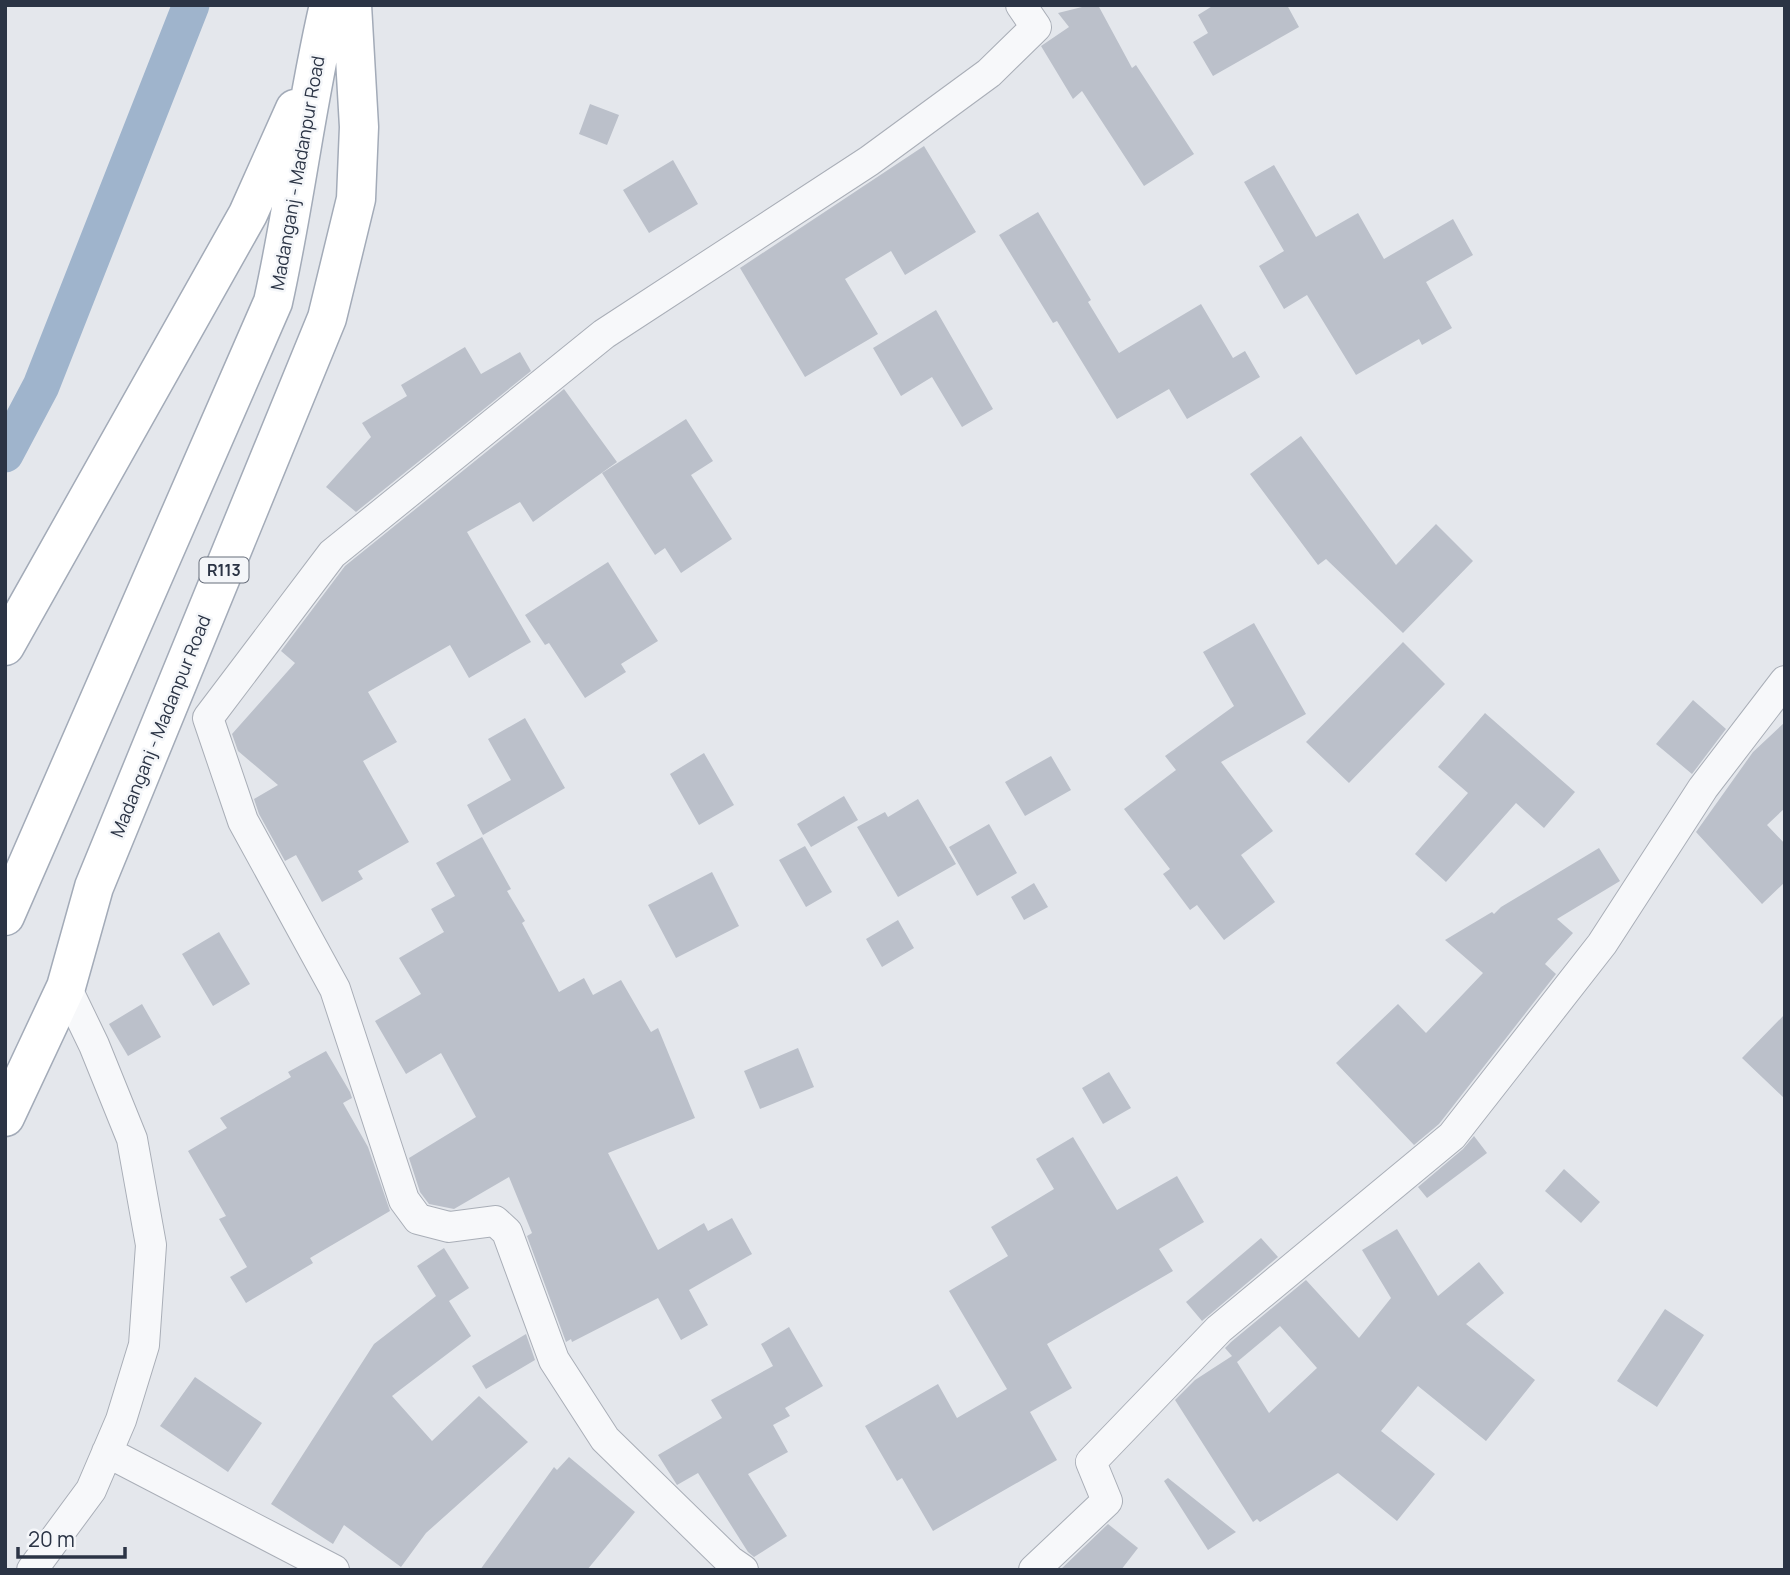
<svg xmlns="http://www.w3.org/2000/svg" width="1790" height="1575" viewBox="0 0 1790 1575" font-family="Manrope,sans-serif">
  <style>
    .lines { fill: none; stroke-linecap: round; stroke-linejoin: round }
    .canal { stroke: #9fb4cc; stroke-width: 37 }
    .building { fill: #bbc0ca; fill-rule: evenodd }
    .minor-casing { stroke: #a9aeb7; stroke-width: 32 }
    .primary-casing { stroke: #a3abb8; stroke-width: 41 }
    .minor { stroke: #f7f8fa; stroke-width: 30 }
    .primary { stroke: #fff; stroke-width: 38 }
    .labels { text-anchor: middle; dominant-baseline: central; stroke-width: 5; stroke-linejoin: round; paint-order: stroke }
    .shield { fill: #f4f6f9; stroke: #676e7b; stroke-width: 2 }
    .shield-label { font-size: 16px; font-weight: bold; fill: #2b3445 }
    .street-label { font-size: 18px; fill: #2b3445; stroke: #f4f6f9 }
  </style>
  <rect width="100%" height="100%" fill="#e4e7ec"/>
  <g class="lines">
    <path class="canal" d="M5 454 41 386 191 5"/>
  </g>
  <path class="building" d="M1090 5H1098L1132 68 1136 65 1194 154 1144 186 1082 91 1073 99 1041 46 1069 27 1058 13Z
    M1214 5H1287L1299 27 1213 76 1193 42 1208 33 1198 15Z
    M590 104 619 115 607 145 579 134Z
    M924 146 976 232 905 275 891 251 845 279 878 334 805 377 740 268Z
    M673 160 698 204 649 233 623 190Z
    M1274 165 1316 237 1358 213 1384 259 1453 219 1473 255 1426 282 1452 328 1422 345 1419 339 1356 375 1307 295 1284 309 1259 266 1284 251 1244 182Z
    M1038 212 1091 300 1088 302 1119 353 1201 304 1233 358 1245 351 1260 377 1187 419 1169 389 1117 419 1057 321 1053 323 999 235Z
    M936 310 993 409 962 427 932 377 901 396 873 348Z
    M465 347 481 374 520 352 531 371 356 512 326 487 371 437 362 423 407 396 401 385Z
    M564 389 617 462 533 522 520 502 467 532 531 642 469 678 450 645 368 692 397 742 363 761 409 842 358 871 363 879 322 902 296 855 285 861 259 814 254 799 278 785 238 751 232 734 295 663 281 651 345 566Z
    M686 419 713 461 691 475 732 539 681 573 665 548 655 555 602 473Z
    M1301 436 1396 565 1436 524 1473 561 1403 633 1326 559 1318 565 1250 474Z
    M608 562 658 641 621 664 626 672 585 698 549 643 545 645 525 615Z
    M1254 623 1306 714 1221 762 1273 831 1241 855 1275 902 1224 940 1197 905 1190 910 1163 874 1170 869 1124 809 1176 770 1165 756 1234 706 1203 652Z
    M1403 642 1445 684 1349 783 1306 742Z
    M1693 700 1726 729 1692 774 1656 744Z
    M1485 713 1575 792 1544 828 1516 803 1446 882 1415 854 1468 793 1438 767Z
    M525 718 565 788 483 835 467 805 511 780 488 739Z
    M1785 722V808L1767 825 1785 844V882L1762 904 1696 832 1753 752Z
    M704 753 734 805 699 825 670 774Z
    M1051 756 1071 790 1025 816 1005 782Z
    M844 796 858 820 811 847 797 824Z
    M918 799 956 864 898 897 857 827 885 812 888 817Z
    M989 824 1017 873 977 896 949 847Z
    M482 837 511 889 507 891 525 921 522 923 559 992 584 978 593 995 621 980 651 1032 658 1028 695 1118 608 1153 658 1250 704 1223 708 1231 732 1218 752 1254 689 1290 708 1325 681 1340 658 1298 572 1342 571 1339 566 1342 527 1236 532 1233 509 1177 454 1209 429 1204 420 1192 409 1158 476 1117 441 1053 406 1074 375 1021 421 994 399 958 444 932 431 909 455 896 436 863Z
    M805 846 832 892 806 907 779 860Z
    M1599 848 1620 881 1557 919 1573 933 1545 964 1556 974 1439 1124 1414 1145 1336 1063 1398 1004 1426 1033 1483 973 1445 940 1492 912 1494 914 1501 907Z
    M712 872 739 926 676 958 648 905Z
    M1034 883 1048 907 1024 920 1011 897Z
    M898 920 914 948 882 967 866 939Z
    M219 932 250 984 213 1006 182 954Z
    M142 1004 161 1037 128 1056 109 1024Z
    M1785 1014V1099L1742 1058Z
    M798 1048 814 1087 760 1109 744 1071Z
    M326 1051 350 1092 352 1098 343 1103 368 1147 390 1211 310 1258 313 1263 246 1303 230 1277 247 1267 219 1219 226 1216 188 1151 227 1128 220 1118 291 1077 288 1072Z
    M1109 1072 1131 1108 1103 1124 1082 1088Z
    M1474 1136 1487 1153 1427 1198 1418 1187 1463 1149Z
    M1073 1137 1117 1210 1177 1176 1204 1222 1159 1249 1173 1271 1047 1344 1072 1388 1030 1412 1057 1460 933 1531 902 1478 897 1481 865 1426 938 1384 957 1418 1007 1389 949 1291 1008 1256 991 1227 1054 1189 1036 1159Z
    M1564 1169 1600 1202 1581 1223 1545 1191Z
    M1397 1229 1438 1296 1479 1262 1504 1293 1466 1324 1535 1380 1486 1441 1418 1386 1381 1431 1435 1474 1397 1521 1338 1473 1260 1522 1257 1519 1253 1522 1175 1400 1195 1380 1232 1356 1225 1348 1231 1342 1306 1280 1359 1338 1391 1298 1362 1250ZM1280 1326 1317 1368 1269 1413 1237 1362Z
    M1261 1238 1278 1257 1202 1321 1186 1302Z
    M444 1248 469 1288 449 1301 471 1336 392 1396 432 1441 479 1396 528 1442 426 1533 401 1567 344 1525 333 1544 271 1504 374 1344 436 1296 417 1266Z
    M1665 1309 1704 1335 1657 1407 1617 1381Z
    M789 1327 823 1386 785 1408 790 1416 773 1425 788 1452 748 1474 787 1536 754 1557 748 1552 698 1473 677 1485 658 1455 722 1418 711 1400 773 1366 761 1344Z
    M526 1334 535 1360 486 1389 472 1366Z
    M195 1377 262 1423 228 1472 160 1426Z
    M569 1457 635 1512 587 1570H480L554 1467 557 1470Z
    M1168 1478 1236 1532 1208 1550 1164 1481Z
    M1108 1524 1138 1548 1121 1570H1060Z"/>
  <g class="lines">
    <defs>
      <path id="minor" d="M107 1452 334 1570
        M32 1570 91 1490 121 1420 144 1345 151 1245 132 1139 94 1045 66 987
        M743 1570 730 1561 605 1439 554 1360 507 1232 495 1221 449 1227 418 1219 404 1200 335 989 243 821 208 718 332 554 604 334 869 161 989 73 1036 27 1021 5
        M1034 1570 1107 1501 1091 1462 1219 1329 1452 1136 1602 944 1703 788 1785 681"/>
      <path id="primary" d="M5 646 248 214 295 109
        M5 916 273 302C295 203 306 103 329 5
        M5 1117 66 987 94 887 327 318 356 199 359 127 352 5"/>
    </defs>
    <use href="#minor" class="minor-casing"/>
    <use href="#primary" class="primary-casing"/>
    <use href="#minor" class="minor"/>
    <use href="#primary" class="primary"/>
  </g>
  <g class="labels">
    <rect class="shield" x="199.5" y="557.5" width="49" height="25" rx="5"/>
    <g class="shield-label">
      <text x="224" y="570">R113</text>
    </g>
    <g class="street-label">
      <text transform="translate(297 173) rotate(-80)">Madanganj - Madanpur Road</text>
      <text transform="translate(160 726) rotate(-68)">Madanganj - Madanpur Road</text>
    </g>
  </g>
  <rect width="1790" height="1575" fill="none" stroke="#2b3445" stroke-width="14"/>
  <path d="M18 1547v10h107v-10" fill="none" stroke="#2b3445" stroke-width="3.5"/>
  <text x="28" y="1547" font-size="21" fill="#2b3445" stroke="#f4f6f9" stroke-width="5" paint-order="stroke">20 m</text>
</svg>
